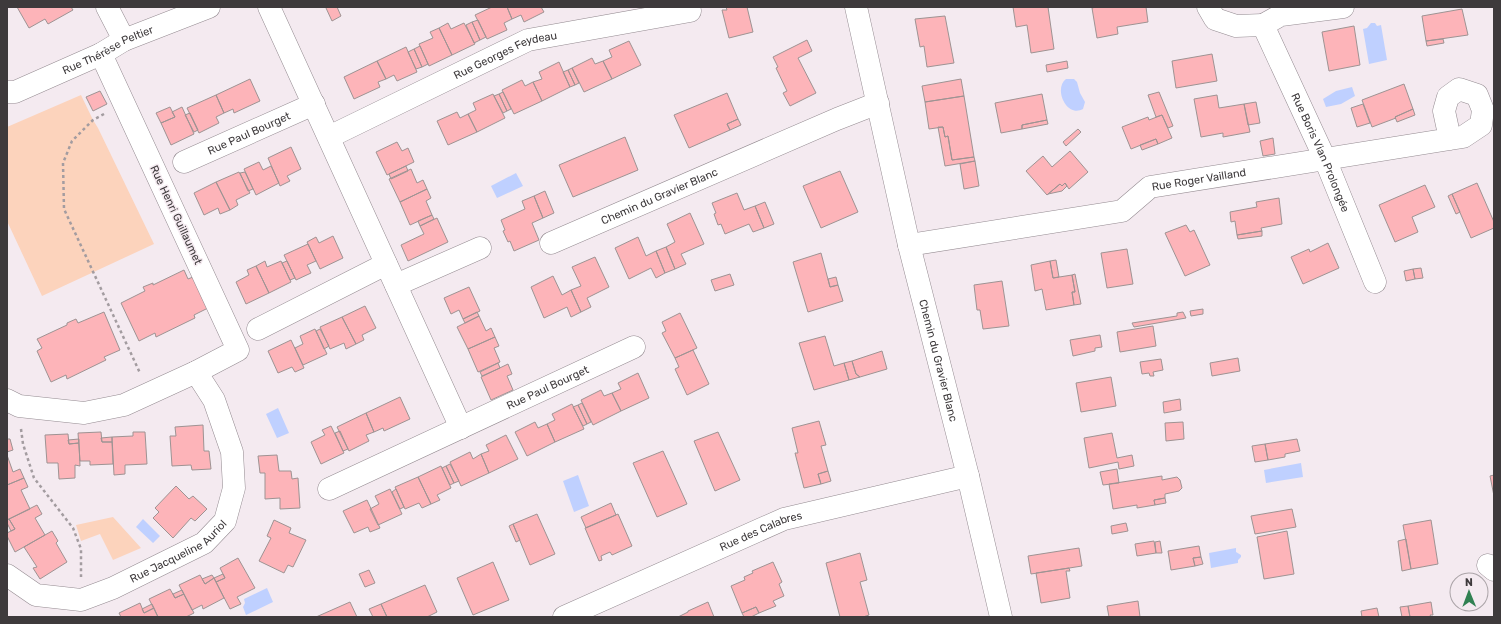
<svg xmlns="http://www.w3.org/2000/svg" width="1501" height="624" viewBox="0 0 1501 624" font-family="Rubik,sans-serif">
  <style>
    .green { fill: #fcd3bc }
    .water { fill: #bfd0ff }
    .building { fill: #fdb4b9; stroke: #9e9393 }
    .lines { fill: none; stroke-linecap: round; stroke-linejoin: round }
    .street-casing { stroke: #948b91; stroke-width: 23 }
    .path { stroke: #a39ca0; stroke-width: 2.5; stroke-dasharray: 3 3; stroke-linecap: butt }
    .street { stroke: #fff; stroke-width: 22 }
    .labels { text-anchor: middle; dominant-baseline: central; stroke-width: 3; stroke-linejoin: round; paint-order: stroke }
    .street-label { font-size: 11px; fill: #3e3a3c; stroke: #f4eaf0 }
  </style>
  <rect width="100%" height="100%" fill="#f4eaf0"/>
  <path class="green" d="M81 95 93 120 98 128 154 244 42 296 7 221V127Z
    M113 517 141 548 113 560 100 534 81 541 76 525Z"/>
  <path class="water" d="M1371 23H1375L1377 26 1381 25 1387 60 1369 64 1363 29 1367 28Z
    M1066 79H1074L1077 82 1080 93 1085 102 1083 109C1067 118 1053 89 1066 79Z
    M1352 87 1355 96 1341 104 1326 107 1323 99 1336 91Z
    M516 173 523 186 497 198 491 186Z
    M278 408 289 433 277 438 266 414Z
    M1301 463 1303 477 1266 483 1264 470Z
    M578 475 589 506 574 512 563 481Z
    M143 519 160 536 153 543 136 527Z
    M1236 548V552L1241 555V557L1238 560V563L1211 568 1209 553Z
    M267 588 273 602 246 615 243 607 245 603 244 599Z"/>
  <path class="building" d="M17 7H71L73 10 48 24 45 19 29 28Z
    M327 7H337L341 16 332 21 326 8Z
    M492 7H507L512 19 504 23 507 30 487 39 475 15Z
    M507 7H541L544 12 524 22 521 15 512 19Z
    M726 7H747L753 32 729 38 722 10H727Z
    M1013 7H1048L1054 49 1031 53 1027 25 1016 27Z
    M1096 7H1146L1148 22 1117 27 1118 34 1097 38 1092 8Z
    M1462 9 1468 35 1426 41 1422 16Z
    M945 16 954 63 927 67 924 46 920 47 915 19Z
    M478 20 486 37 480 40 472 22Z
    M472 22 480 40 474 43 466 25Z
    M448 23 451 29 464 23 475 44 452 55 439 28Z
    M1354 26 1360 65 1329 71 1322 32Z
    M439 28 452 55 429 66 419 44 433 38 430 32Z
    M1443 39 1444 43 1427 46 1426 41Z
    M807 40 812 51 798 58 816 93 790 106 783 93 787 91 776 68 778 67 773 57Z
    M629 41 641 65 612 79 603 61 612 57 609 50Z
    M420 46 428 64 422 67 414 49Z
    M406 47 417 72 397 81 394 75 386 79 377 61Z
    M414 49 422 67 416 69 408 52Z
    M1212 54 1217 81 1176 88 1172 61Z
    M592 58 595 64 603 61 612 79 584 92 572 68Z
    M377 61 386 79 378 82 380 87 354 99 344 77Z
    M1067 61 1068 68 1047 72 1046 65Z
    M559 62 570 87 542 101 533 82 542 79 539 72Z
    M572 68 579 83 575 85 568 70Z
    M568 70 575 85 570 87 563 72Z
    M250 79 260 101 234 113 233 109 224 113 216 95Z
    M961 79 964 96 925 102 922 86Z
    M522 80 525 86 533 82 542 101 514 114 502 90Z
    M1404 84 1413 109 1395 117 1396 118 1372 127 1362 100Z
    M100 91 107 104 93 111 86 97Z
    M503 92 511 109 507 111 499 94Z
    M1159 92 1173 126 1168 128 1162 115 1156 117 1148 95Z
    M727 93 738 119 727 124 730 130 689 148 674 115Z
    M493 94 505 118 477 132 468 114 476 110 473 103Z
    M499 94 507 111 503 113 494 96Z
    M1042 94 1047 120 1022 125V129L1001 133 995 103Z
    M216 95 224 113 216 117 219 123 199 133 187 108Z
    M1217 95 1219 108 1244 104 1250 132 1223 137V133L1201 137 1194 99Z
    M964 96 974 157 952 160 948 136 945 137 943 127 929 129 925 102Z
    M1256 102 1260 123 1248 125 1244 104Z
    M1363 104 1370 123 1357 127 1351 108Z
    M170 107 175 117 161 123 156 113Z
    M182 107 194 134 171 145 161 123 175 117 172 112Z
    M1413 109 1415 115 1397 122 1395 117Z
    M457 112 460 118 468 114 477 132 448 145 437 121Z
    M190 113 198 130 194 132 185 115Z
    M1162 115 1172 138 1158 144 1156 139 1131 149 1122 127 1148 117 1149 120Z
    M738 119 741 125 730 130 727 124Z
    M1047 120 1048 124 1022 129V125Z
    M938 127H943L945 137 948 136 952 160 974 157 975 161 945 166Z
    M1078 129 1081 132 1066 146 1063 142Z
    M625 137 638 170 573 197 559 165Z
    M1273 138 1275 154 1263 156 1260 141Z
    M1156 139 1158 144 1142 150 1140 145Z
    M397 142 402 151 408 148 414 162 387 175 376 152Z
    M291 147 301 169 287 176 290 181 280 186 268 158Z
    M1070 151 1088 172 1069 189 1065 183 1062 186 1060 184 1047 195 1026 171 1043 156 1052 167Z
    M975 161 979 186 964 189 960 164Z
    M259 162 263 170 271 166 279 183 256 195 244 169Z
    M406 166 408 171 391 179 389 174Z
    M411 169 417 183 423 180 427 189 400 202 389 179Z
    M840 171 858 212 821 228 803 186Z
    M239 172 250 193 236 200 238 205 230 210 216 182Z
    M245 172 253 189 248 191 240 173Z
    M216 182 230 210 220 214 218 208 204 215 194 193Z
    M1065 183 1067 186 1062 191 1048 194 1060 184 1062 186Z
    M1477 183 1494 222V228L1471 238 1452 194Z
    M1425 185 1435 207 1412 217 1418 232 1395 242 1379 205Z
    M427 189 431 198 426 201 432 215 410 225 400 202Z
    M545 191 554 213 543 218 534 196Z
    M737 193 744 210 755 206 764 228 753 232 749 224 725 234 721 224 718 225 714 214 716 213 712 203Z
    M1452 194 1460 212 1456 214 1448 196Z
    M534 196 543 218 532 223 539 240 514 251 510 241 508 242 503 231 505 230 501 220 525 209 522 201Z
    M1279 198 1282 224 1261 228 1262 231 1237 235 1235 221 1231 222 1230 212 1257 207 1256 202Z
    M765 202 774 224 764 228 755 206Z
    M690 213 704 244 681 254 686 264 675 269 666 247 675 242 667 224Z
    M432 215 434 219 420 226 418 221Z
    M437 218 448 242 408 261 401 245 424 234 420 226Z
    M1186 225 1190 232 1194 230 1210 265 1185 276 1165 233Z
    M1262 231V236L1238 239 1237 235Z
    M333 236 343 258 320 269 307 242 316 237 319 243Z
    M638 237 646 256 656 251 665 273 656 278 651 268 629 279 615 248Z
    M1328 243 1339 268 1303 284 1291 257 1309 249 1310 252Z
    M308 244 316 261 307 265 311 273 296 280 284 255Z
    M666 247 675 269 665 273 656 251Z
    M1127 249 1133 284 1107 288 1101 253Z
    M821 253 830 287 838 285 843 301 808 312 793 262Z
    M595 257 609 287 587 298 591 307 581 312 571 290 581 286 572 267Z
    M1056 260 1059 277 1053 278 1050 261Z
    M265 261 267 267 281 261 291 282 269 293 256 266Z
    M287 261 295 278 290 280 282 263Z
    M1050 261 1053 278 1072 275 1075 292H1072L1074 305 1046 310 1042 289 1035 291 1031 265Z
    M256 266 269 293 246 304 236 282 249 275 247 270Z
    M1421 268 1423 278 1415 279 1413 269Z
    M1413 269 1415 279 1406 281 1404 271Z
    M184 270 188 279 193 277 208 308 194 315 195 318 156 337 155 333 139 341 121 303 145 291 143 287 153 283V285Z
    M730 274 734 285 715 291 711 280Z
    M1075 274 1081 304 1074 305 1072 292H1075L1072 275Z
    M553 276 562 295 571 290 581 312 571 317 567 307 544 318 531 287Z
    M836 277 838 285 830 287 828 279Z
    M1002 281 1009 326 983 329 980 310H977L974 285Z
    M469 287 480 311 463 319 459 310 451 314 444 298Z
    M365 306 376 328 362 335 364 340 356 344 342 317Z
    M1203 309V314L1191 316 1190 311Z
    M104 312 120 350 104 357 106 360 67 379 66 375 51 382 37 351 42 348 37 339 67 325V323L76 319 78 323Z
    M477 312 479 316 465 323 463 319Z
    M1183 312 1186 318 1134 327 1132 323 1177 316V313Z
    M680 313 697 348 675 358 662 333 666 331 662 322Z
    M479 316 486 331 491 328 495 337 468 349 457 327Z
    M342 317 356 344 346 349 344 343 330 349 320 327Z
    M1153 326 1156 346 1120 352 1117 332Z
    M315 329 327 354 303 365 295 348 303 344 300 336Z
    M320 329 329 346 324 349 316 331Z
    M1100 335 1102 347 1095 348V351L1073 356 1070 340Z
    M825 336 834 366 844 363 849 380 814 390 799 343Z
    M495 337 499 346 494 348 500 362 478 372 468 349Z
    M291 340 304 368 295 372 292 367 278 373 268 351Z
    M693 350 709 384 687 395 675 369 679 367 675 358Z
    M882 351 887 369 860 377 856 374 852 361Z
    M1238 358 1240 371 1212 376 1210 363Z
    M1161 359 1163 370 1153 372 1154 376H1150L1149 373 1142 374 1140 362Z
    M852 361 856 374 860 377 849 380 844 363Z
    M498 363 500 368 482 376 480 372Z
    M508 364 512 374 507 376 513 390 491 400 481 377Z
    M638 373 649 398 621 411 612 393 621 389 618 383Z
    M1111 377 1116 406 1081 412 1076 383Z
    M601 390 604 396 612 393 621 411 593 425 581 400Z
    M400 397 410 419 384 431 383 428 374 432 366 413Z
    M1180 399 1181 410 1164 413 1163 402Z
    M582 403 591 422 587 424 578 405Z
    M572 404 584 429 555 442 547 424 555 420 552 414Z
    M578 405 587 424 583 426 573 407Z
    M366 413 374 432 366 435 369 441 349 451 337 427Z
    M819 421 826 445 821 446 828 471 818 474 821 484 804 488 795 453H798L792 428Z
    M535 422 538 428 547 424 555 442 527 456 515 432Z
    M1183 422 1184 439 1166 441 1165 423Z
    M203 425 204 451H209L211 469 192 470 191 465 172 466 170 436H176L175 427Z
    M331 426 344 453 321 464 311 442 325 435 322 430Z
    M340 431 348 449 343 451 335 433Z
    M101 432 102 442H112L113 464 90 465V461H80L78 433Z
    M133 432H145L147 464 125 465V474L114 475 112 437 133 436Z
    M718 432 740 480 715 491 694 441Z
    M1112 433 1117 458 1132 455 1134 466 1119 469 1118 462 1089 468 1084 438Z
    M68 434 69 444 79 443 80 466 75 465V478L59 479 58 463H47L45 435Z
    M506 435 518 459 489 473 481 454 489 451 486 445Z
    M112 437V442H102L101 438Z
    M7 439H10L13 450 7 452Z
    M79 439V443L69 444 68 440Z
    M1297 439 1300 451 1285 454V457L1268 460 1265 444Z
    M1265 444 1268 460 1255 462 1252 446Z
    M663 451 687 504 657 517 633 463Z
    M470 452 473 459 481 454 489 473 461 486 450 462Z
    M7 455 13 472 20 469 24 478 7 485Z
    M277 455 279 471H291L292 479 298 478 300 508 280 509V498L265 499V473H260L258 456Z
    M450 464 459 481 454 483 446 466Z
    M441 466 451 488 437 495 440 500 431 504 418 477Z
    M446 466 454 483 450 485 442 468Z
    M1117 469 1119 483 1103 485 1100 472Z
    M828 471 831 481 821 484 818 474Z
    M1494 475V496L1490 476Z
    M1162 476V480L1177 477 1180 480 1182 488 1179 491 1165 494V498L1154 500 1155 505 1137 508V505L1113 509 1109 484Z
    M418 477 431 504 422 508 419 503 405 509 395 487Z
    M24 478 28 487 21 490 30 509 7 520V485Z
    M176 486 189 499 193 496 207 509 195 521 191 518 173 538 153 518 159 512 155 508Z
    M390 489 402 514 378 525 370 509 379 504 375 496Z
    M396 489 404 507 400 509 392 492Z
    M1165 498 1166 503 1155 505 1154 500Z
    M367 500 380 528 370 532 368 527 354 533 343 511Z
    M611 503 616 515 586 528 581 517Z
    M37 505 42 514 35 518 45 535 15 552 7 536V533L15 529 9 519Z
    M1292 509 1296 527 1255 534 1251 516Z
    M537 514 555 554 530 565 513 524Z
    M618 514 632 546 612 555 610 552 601 556 602 560 599 561 585 528Z
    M9 519 15 529 11 531 7 523V520Z
    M274 520 291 528 289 533 306 540 293 567 288 565 284 573 259 561 271 538 267 536Z
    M1431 520 1438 564 1411 569 1403 525Z
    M1126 523 1128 531 1112 534 1111 526Z
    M513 524 520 540 516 542 509 526Z
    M52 531 58 541 56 543 67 562 40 579 33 568 37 567 24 547Z
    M1287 531 1294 574 1264 579 1257 537Z
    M1406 539 1411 569 1402 571 1398 541Z
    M1154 541 1156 553 1137 556 1135 544Z
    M1160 541 1162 553H1156L1155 542Z
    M1199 546 1201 557 1193 558 1195 566 1171 570 1168 551Z
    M1079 548 1082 566 1031 574 1028 556Z
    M860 553 867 580 860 582 869 615 863 617H840L826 563Z
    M1201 557 1203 564 1195 566 1193 558Z
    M238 558 255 588 237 597 241 604 230 609 216 582 225 578 220 568Z
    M493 562 509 600 473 615 457 578Z
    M773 562 782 582 779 584 784 596 773 601 776 606 759 613 756 607 742 613 731 586 745 580 744 577 753 573 752 571Z
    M1069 568 1070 571H1066L1070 598 1041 603 1036 573Z
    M369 570 375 583 365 587 359 574Z
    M223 574 225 578 216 582 214 578Z
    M200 575 205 584 214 578 224 598 203 609 202 605 192 610 179 585Z
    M212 575 214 578 205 584 202 579Z
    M425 585 437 612 427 617H387L381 604Z
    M170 589 175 598 184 594 194 613 186 617H158L149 599Z
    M182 590 184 594 175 598 173 594Z
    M1138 601 1140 617H1109L1107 606Z
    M350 602 357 617H316Z
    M708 602 714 617H678L688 612V611Z
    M1431 602 1433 615H1430L1431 617H1410L1408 606Z
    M140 603 144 613 154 608 158 617H121L119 613Z
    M152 604 154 608 144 613 142 609Z
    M381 604 387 617H373L369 609Z
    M1408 606 1410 617H1402L1400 607Z
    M756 607 759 613 751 617H744L742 613Z
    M1377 608 1379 617H1362L1361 611Z"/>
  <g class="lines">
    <defs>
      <g id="street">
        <path d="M107 7 124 40"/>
        <path d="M269 7 461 428"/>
        <path id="s1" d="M856 7 909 245 968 476 1001 617"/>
        <path d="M1208 7 1215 19 1236 26 1263 25"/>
        <path id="s2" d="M1343 7 1281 15 1263 25 1325 159 1375 282"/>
        <path id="s3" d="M7 92H15L101 54 124 40 209 7"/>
        <path id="s4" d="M329 137 528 40 690 11 689 7"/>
        <path id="s5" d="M184 162 314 104"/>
        <path id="s6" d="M551 243 837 119 878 103"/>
        <path id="s7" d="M909 245 1122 211 1150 187 1450 139 1463 137 1481 125 1483 110 1477 95 1459 89 1448 97 1444 111 1450 139"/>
        <path d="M396 285 480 248"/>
        <path d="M258 329 386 264"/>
        <path d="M7 400 19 406 84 413 124 405 196 372 238 350 101 54"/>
        <path id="s8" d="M329 489 634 347"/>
        <path d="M1488 565 1494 570"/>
        <path id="s9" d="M7 575 36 595 81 600 113 588 204 543 225 521 234 488 232 452 214 400 196 372"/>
        <path id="s10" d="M564 617 784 519 968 476"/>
      </g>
    </defs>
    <use href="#street" class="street-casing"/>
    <path class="path" d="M104 114 93 120 72 141 63 163 64 209 140 373
      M21 429 23 444 34 478 73 528 81 549V577"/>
    <use href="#street" class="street"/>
  </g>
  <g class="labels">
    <g class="street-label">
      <text stroke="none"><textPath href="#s3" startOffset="110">Rue Thérèse Peltier</textPath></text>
      <text stroke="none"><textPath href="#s4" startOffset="195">Rue Georges Feydeau</textPath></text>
      <text stroke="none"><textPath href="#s5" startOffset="71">Rue Paul Bourget</textPath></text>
      <text stroke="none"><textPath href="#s2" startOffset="223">Rue Boris Vian Prolongée</textPath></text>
      <text stroke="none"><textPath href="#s7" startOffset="302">Rue Roger Vailland</textPath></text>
      <text stroke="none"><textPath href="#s6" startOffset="118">Chemin du Gravier Blanc</textPath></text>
      <text transform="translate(176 215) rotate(65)">Rue Henri Guillaumet</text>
      <text stroke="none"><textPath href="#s1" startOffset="363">Chemin du Gravier Blanc</textPath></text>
      <text stroke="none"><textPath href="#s8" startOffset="241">Rue Paul Bourget</textPath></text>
      <text stroke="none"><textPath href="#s10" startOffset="215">Rue des Calabres</textPath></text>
      <text stroke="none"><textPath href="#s9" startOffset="190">Rue Jacqueline Auriol</textPath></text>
    </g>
  </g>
  <rect width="1501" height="624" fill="none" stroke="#3e3a3c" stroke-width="16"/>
  <g transform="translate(1469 592) rotate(359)"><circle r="19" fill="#f4eaf0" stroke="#aba4a8"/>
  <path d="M0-3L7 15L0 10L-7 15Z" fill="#318152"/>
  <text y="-6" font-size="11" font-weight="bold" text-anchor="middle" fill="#3e3a3c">N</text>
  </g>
</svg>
